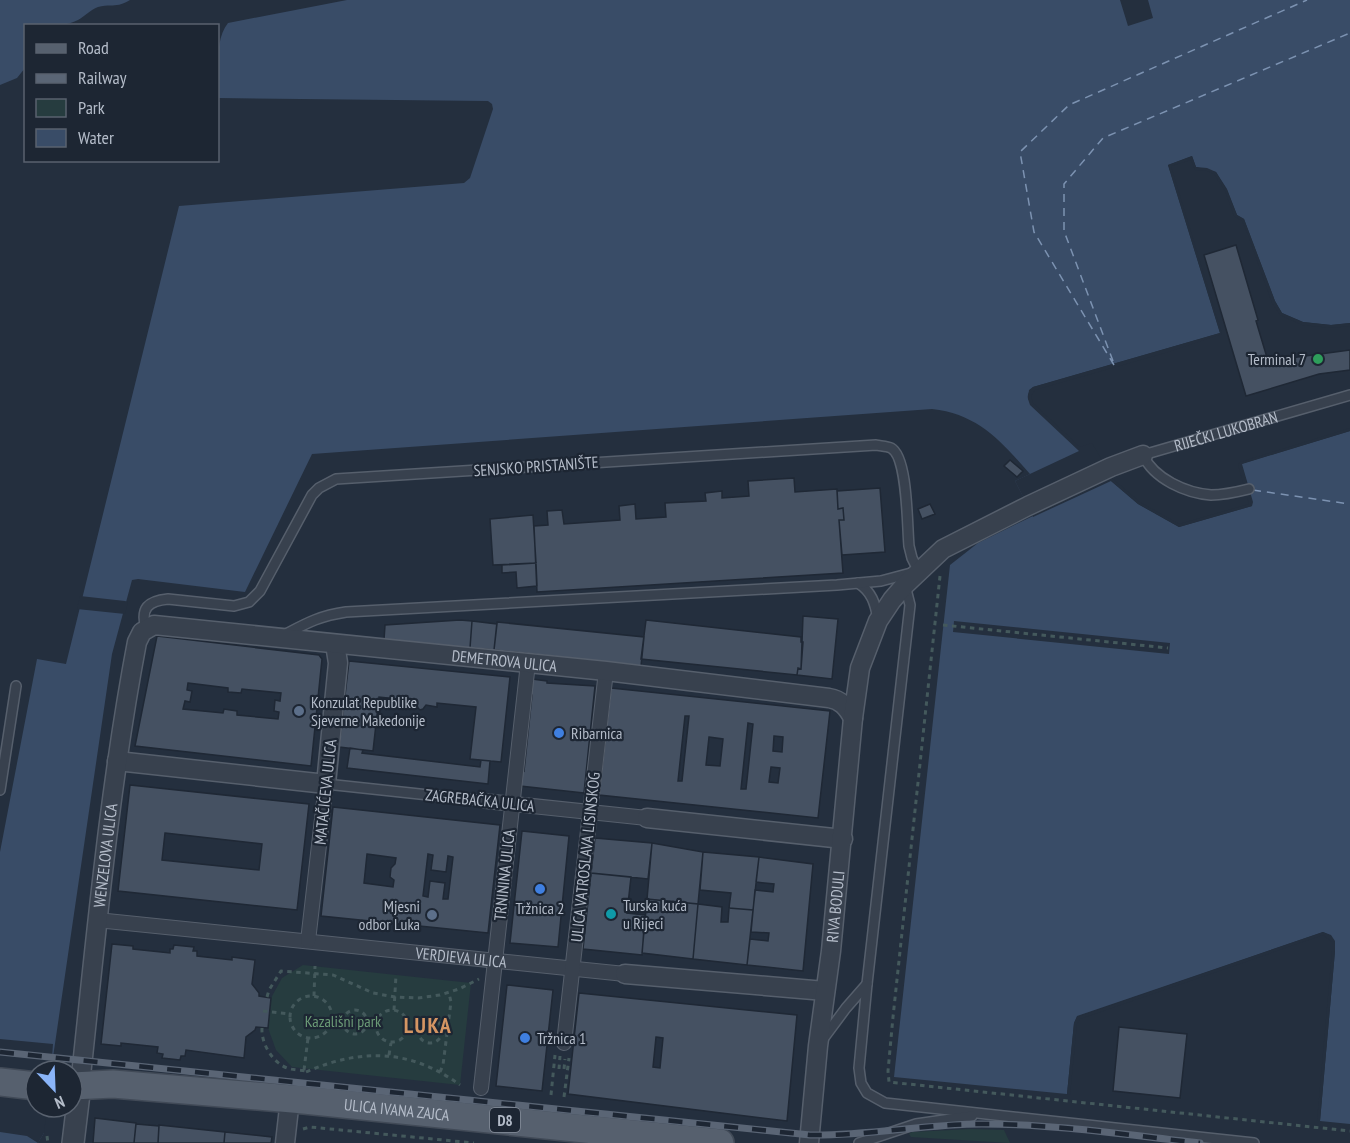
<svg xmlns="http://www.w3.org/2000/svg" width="1350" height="1143" viewBox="0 0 1350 1143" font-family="'PT Sans Narrow',sans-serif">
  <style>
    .green { fill: #263c3f }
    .water { fill: #394c67 }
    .pier { fill: #242f3e }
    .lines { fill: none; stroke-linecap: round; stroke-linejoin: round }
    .ferry { stroke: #7c92b1; stroke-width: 1.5; stroke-dasharray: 8 6; stroke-linecap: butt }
    .building { fill: #455162; stroke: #1f2835; stroke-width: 1.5; fill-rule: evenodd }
    .service-casing { stroke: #565f6c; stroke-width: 12 }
    .pedestrian-casing { stroke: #565f6c; stroke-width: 16 }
    .minor-casing { stroke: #565f6c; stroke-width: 21 }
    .tertiary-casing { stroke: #565f6c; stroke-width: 24 }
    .primary-casing { stroke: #414a57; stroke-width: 30 }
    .path { stroke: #44595c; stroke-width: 3; stroke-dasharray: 4.5 4.5; stroke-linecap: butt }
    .service { stroke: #38414e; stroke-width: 9 }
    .pedestrian { stroke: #38414e; stroke-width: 14 }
    .minor { stroke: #38414e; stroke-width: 18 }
    .tertiary { stroke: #38414e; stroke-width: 21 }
    .primary { stroke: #56606e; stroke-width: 27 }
    .rail-casing { stroke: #5a6575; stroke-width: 7 }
    .rail { stroke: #1d2633; stroke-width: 4.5; stroke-dasharray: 14; stroke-linecap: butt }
    .leisure-dot { fill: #2e9e5b; stroke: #1d2633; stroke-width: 2 }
    .service-dot { fill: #5c6f8a; stroke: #1d2633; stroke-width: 2 }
    .shop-dot { fill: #3f7fe0; stroke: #1d2633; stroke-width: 2 }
    .culture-dot { fill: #0f9aa8; stroke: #1d2633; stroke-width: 2 }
    .labels { text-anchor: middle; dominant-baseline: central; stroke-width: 4.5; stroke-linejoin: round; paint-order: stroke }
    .shield { fill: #1d2633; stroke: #878f9c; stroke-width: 1.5 }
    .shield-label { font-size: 15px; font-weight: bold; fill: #b4bcc9 }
    .poi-label { font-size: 16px; fill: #b4bcc9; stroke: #1d2633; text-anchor: start }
    .street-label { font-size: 16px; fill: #b4bcc9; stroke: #1d2633 }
    .park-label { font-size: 16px; fill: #6b9a76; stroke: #1d2633 }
    .district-label { font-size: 22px; font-weight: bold; letter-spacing: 1.5px; fill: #d59563; stroke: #1d2633 }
  </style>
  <rect width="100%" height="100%" fill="#242f3e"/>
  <path class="green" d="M303 965 471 983 460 1085 292 1067 276 1050 268 1028 271 998 282 978Z
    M971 1129 1004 1130 1010 1143 911 1137 909 1134 912 1132Z"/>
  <path class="water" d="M0 0H130C116 9 110 3 98 7 90 10 85 16 78 20 62 28 43 26 26 26L25 68 17 78 0 85Z
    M347 0H1120L1128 26 1153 18 1148 0H1350V323L1331 325 1303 322 1282 313 1275 301 1244 219 1237 215 1227 189 1216 172 1196 167 1192 156 1168 165 1220 333 1033 387C1029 391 1027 394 1028 399L1111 481 1138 504 1179 527 1252 506 1249 489 1241 464 1350 431V1124L1320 1121 1335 951 1331 936 1323 932 1077 1016 1074 1023 1067 1094 894 1077 950 565 978 543 1033 516 1015 481 1030 474C1001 441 978 414 932 409L312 454 245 592 138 579 132 580 112 654 51 1071H36V1107L44 1133 38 1143H0V852L37 659 66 664 179 206 464 183 470 178 493 109 492 104 488 101 218 98C218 77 214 40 228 23Z"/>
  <path class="pier" d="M1192 156 1196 167 1207 168 1216 172 1227 190 1237 215 1244 219 1275 301 1282 313 1303 322 1331 325 1350 323V326L1331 328 1302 325 1280 315 1272 303 1248 235 1242 221 1234 216 1225 191 1214 174 1207 171 1195 170 1191 160 1171 166 1222 334 1165 353 1035 390 1031 396 1033 403 1080 447 1092 443 1113 479 1140 502 1179 524 1249 504 1238 465 1240 462 1350 428V431L1242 464 1253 502 1252 506 1179 527 1138 504 1111 481 1033 517 1015 481 1079 451 1030 405 1028 399 1029 390 1033 387 1220 333 1168 165Z
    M80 596 125 601 128 602 125 614 77 609Z
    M954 621 1170 643 1169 654 953 632Z
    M1323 932 1331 935 1335 941V951L1320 1121H1317L1332 951V942L1323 935 1080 1019 1077 1024 1070 1095 1067 1094 1074 1023 1077 1017Z
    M0 1039 53 1044 51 1071H36V1107H47L44 1133 38 1143 27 1136 0 1132Z"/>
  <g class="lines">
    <path class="ferry" d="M1113 361 1064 231V184L1103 138 1350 33
      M1114 365 1034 232 1020 152 1069 105 1307 0
      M1253 490 1350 504"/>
  </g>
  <path class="building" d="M1236 245 1258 320 1256 321 1268 361 1350 350V370L1319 374 1246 396 1204 255Z
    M1010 460 1023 471 1017 477 1004 466Z
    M794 478 795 492 837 489 838 509 843 508 844 520H839L843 573 537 592 534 526 548 525 547 511 562 510 564 524 620 520 619 506 635 504 636 519 666 517 665 503 706 501 705 493 722 491V498L749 496 748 481Z
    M880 488 885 552 842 555 839 520H844L843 508 838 509 837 491Z
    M930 504 935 514 922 519 918 509Z
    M533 515 536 563 493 565 490 519Z
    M536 563 537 586 517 588 516 572 502 573V565Z
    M803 616 838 619 832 679 797 675 798 668 801 669Z
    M460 620 472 621 470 648 384 640 385 625Z
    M646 620 801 637V642H803L801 669 798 668 797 675 641 659Z
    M472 621 497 624 494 650 470 648Z
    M497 622 644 637 641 666 494 650Z
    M157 636 319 655 322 659 311 766 135 746ZM188 683 228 688V692L241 693 242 689 281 693 280 701 275 700 274 711 279 712 278 719 237 715V711L224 709 223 713 183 709 185 701 190 702 192 691 187 690Z
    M349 661 510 677 501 762 470 759 476 707 437 703V707L426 705 423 709 420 710 417 707V701L379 697 373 751 339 747Z
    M532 679 547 681V683L595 686 584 793 520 786 522 770 524 771 532 695H530Z
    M611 688 830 711 818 818 599 795ZM685 716H689L682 781H678ZM748 723 753 724 746 789H741ZM774 736 783 737 782 752 773 751ZM709 737 723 739 720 766 706 765ZM771 767 780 768 778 783 769 782Z
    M350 748 363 750 362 753 480 767 481 760 490 761 488 784 347 768Z
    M130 785 309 804 297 910 118 891ZM165 833 262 844 259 870 162 860Z
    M333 807 500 825 488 933 321 916ZM367 854 396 858 395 864 391 868 390 877 394 880 393 887 364 883ZM428 854 433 855 431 870 446 872 448 856 453 857 448 899H443L445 883 430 881 428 897 423 896Z
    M522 831 569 836 558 947 510 943Z
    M595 838 652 843 648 879 591 873Z
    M652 843 703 852 698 904 647 899Z
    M703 852 759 857 753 910 729 908 731 893 700 890Z
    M759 857 813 864 803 971 747 965 750 939 768 941 769 933 751 932 755 890 773 892 774 884 756 882Z
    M591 873 631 877 627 913 645 915 642 955 583 949Z
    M647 899 698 904 693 959 642 953Z
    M698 904 722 907 721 922H728L729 908 753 910 747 965 693 959Z
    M112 944 133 946V949L170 953V949H173L174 945 194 947 193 951H197V956L232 960V957L255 960 252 984 259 993V996L271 998 268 1028 256 1027 255 1030 246 1037 244 1058 186 1050 185 1056H181L180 1060 162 1058 163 1054 157 1053 158 1047 121 1043V1046L101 1044Z
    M507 985 553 990 542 1091 496 1086Z
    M579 993 797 1015 787 1121 568 1094ZM656 1037 663 1038 660 1068 653 1067Z
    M1119 1027 1187 1034 1180 1098 1113 1091Z
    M95 1118 136 1123 134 1143H93Z
    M136 1124 159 1126 158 1143H134Z
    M159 1125 225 1132 224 1143H158Z
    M225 1132 272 1137 271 1143H224Z"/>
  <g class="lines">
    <defs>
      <g id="service">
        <path id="s1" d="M1249 489C1237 492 1224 495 1211 495 1186 493 1154 479 1143 455L1350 395"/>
        <path d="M858 583C872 592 875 603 878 619"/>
        <path d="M905 585 910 605 867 984 859 1068 861 1083 867 1093 885 1103 1254 1143"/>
        <path d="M146 629C140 608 148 601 168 599L234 606 249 602 260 591 312 495 319 488 336 479 876 445C880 446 887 446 891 448 908 457 907 526 909 546L912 558 918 570"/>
        <path d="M284 635C307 623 319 616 346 612L837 585 881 581 911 573"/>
        <path d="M326 784 485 801"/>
        <path d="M0 790 16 686"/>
        <path d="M823 1039 846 1008 867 984"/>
        <path d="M859 1143 916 1124 972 1116"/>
      </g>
      <g id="pedestrian">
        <path d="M485 801 647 818"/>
        <path id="s2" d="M97 920 625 974"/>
        <path d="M308 941 326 784"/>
        <path d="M564 1043 606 671"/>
        <path d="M481 1088 528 663"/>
      </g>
      <g id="minor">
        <path d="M117 761 326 784 338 663 335 644"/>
        <path d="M647 818 843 839"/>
        <path d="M625 974 825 991"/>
        <path id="s3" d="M80 1085C96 937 109 789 137 642L142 632 154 625 606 671 829 698C841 700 847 707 853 718"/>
        <path d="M285 1143 290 1099"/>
        <path id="s4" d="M809 1143 818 1046 831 951 853 718 860 668 878 621 892 600 905 585 943 549 1028 506 1111 467 1143 455"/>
      </g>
      <path id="tertiary" d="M73 1143 80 1085"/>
      <g id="primary">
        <path d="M0 1082 36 1086"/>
        <path id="s5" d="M72 1086 113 1084 304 1100 720 1143"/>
      </g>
    </defs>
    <use href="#service" class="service-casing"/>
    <use href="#pedestrian" class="pedestrian-casing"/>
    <use href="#minor" class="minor-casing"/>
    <use href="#tertiary" class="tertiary-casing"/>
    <use href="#primary" class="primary-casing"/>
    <path class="path" d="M940 576 893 1017 888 1071 889 1082 1350 1131
      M943 625 1168 648
      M314 996 315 966
      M290 1017a21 21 0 1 1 42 0a21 21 0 1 1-42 0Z
      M267 997 269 990 281 971 333 975 373 993 395 997 418 998 440 995 459 989 479 979
      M376 1026a16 16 0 1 1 32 0a16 16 0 1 1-32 0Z
      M394 1010 396 975
      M343 1022a12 12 0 1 1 24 0a12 12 0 1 1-24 0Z
      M263 1011 290 1014
      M418 1031a12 12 0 1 1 24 0a12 12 0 1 1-24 0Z
      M331 1020 343 1022
      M262 1028C261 1043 272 1062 287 1068 292 1070 301 1070 306 1071
      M389 1055 391 1043
      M559 1069 560 1056
      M564 1069 565 1059
      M304 1070 308 1038
      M306 1072C361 1048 411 1049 460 1085
      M440 1072 443 1065 451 1002 449 993
      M551 1095 555 1055
      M564 1097 569 1058
      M303 1129 310 1127 474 1143
      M47 1136 48 1143"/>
    <use href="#service" class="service"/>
    <use href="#pedestrian" class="pedestrian"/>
    <use href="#minor" class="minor"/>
    <use href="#tertiary" class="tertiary"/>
    <use href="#primary" class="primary"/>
    <defs>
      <path id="rail" d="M0 1052 810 1135C868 1136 925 1124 982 1124 1055 1124 1128 1135 1200 1143"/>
    </defs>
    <use href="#rail" class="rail-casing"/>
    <use href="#rail" class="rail"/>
  </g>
  <circle class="leisure-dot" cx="1318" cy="359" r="6"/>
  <g class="service-dot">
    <circle cx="299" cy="711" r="6"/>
    <circle cx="432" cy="915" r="6"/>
  </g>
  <g class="shop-dot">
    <circle cx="559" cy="733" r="6"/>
    <circle cx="540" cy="889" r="6"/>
    <circle cx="525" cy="1038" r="6"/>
  </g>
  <circle class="culture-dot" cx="611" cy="914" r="6"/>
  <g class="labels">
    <rect class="shield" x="490" y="1108" width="30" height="24" rx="4.5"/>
    <g class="shield-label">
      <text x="505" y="1120">D8</text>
    </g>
    <g class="poi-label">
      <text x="1306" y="359" text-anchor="end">Terminal 7</text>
      <text x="311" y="702">Konzulat Republike<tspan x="311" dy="18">Sjeverne Makedonije</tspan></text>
      <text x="571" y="733">Ribarnica</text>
      <text x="623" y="905">Turska kuća<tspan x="623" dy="18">u Rijeci</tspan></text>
      <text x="420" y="906" text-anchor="end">Mjesni<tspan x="420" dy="18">odbor Luka</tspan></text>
      <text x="540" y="908" text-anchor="middle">Tržnica 2</text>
      <text x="537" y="1038">Tržnica 1</text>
    </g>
    <g class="street-label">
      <text stroke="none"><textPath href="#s1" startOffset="207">RIJEČKI LUKOBRAN</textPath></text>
      <text transform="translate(536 466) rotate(-4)">SENJSKO PRISTANIŠTE</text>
      <text stroke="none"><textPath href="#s3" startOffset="824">DEMETROVA ULICA</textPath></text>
      <text transform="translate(325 792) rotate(-84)">MATAČIĆEVA ULICA</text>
      <text transform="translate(480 800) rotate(6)">ZAGREBAČKA ULICA</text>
      <text stroke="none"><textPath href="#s3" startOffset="231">WENZELOVA ULICA</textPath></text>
      <text transform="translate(585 857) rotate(-84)">ULICA VATROSLAVA LISINSKOG</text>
      <text transform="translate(504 875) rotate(-84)">TRNININA ULICA</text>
      <text stroke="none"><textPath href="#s4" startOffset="238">RIVA BODULI</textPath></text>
      <text stroke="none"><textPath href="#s2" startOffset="366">VERDIEVA ULICA</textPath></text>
      <text stroke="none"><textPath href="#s5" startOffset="326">ULICA IVANA ZAJCA</textPath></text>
    </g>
    <g class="park-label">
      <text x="343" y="1021">Kazališni park</text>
    </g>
    <g class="district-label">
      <text x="428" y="1025">LUKA</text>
    </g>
  </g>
  <rect x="24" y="24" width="195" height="138" fill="#1d2633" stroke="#59626f" stroke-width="1.5"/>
  <rect x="36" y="44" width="30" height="9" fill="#56606e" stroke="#59626f" stroke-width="1.5"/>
  <text x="78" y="54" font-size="18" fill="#b4bcc9">Road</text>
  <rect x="36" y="74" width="30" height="9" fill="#5a6575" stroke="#59626f" stroke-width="1.5"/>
  <text x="78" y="84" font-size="18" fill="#b4bcc9">Railway</text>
  <rect x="36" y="99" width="30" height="18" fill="#263c3f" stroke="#59626f" stroke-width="1.5"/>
  <text x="78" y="114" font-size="18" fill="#b4bcc9">Park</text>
  <rect x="36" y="129" width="30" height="18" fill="#394c67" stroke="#59626f" stroke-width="1.5"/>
  <text x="78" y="144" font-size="18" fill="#b4bcc9">Water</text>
  <g transform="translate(54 1089) rotate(157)"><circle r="28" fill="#1d2633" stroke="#59626f" stroke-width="1.5"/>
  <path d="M0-4.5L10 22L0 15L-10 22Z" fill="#8ab4f8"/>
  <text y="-9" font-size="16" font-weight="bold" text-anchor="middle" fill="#b4bcc9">N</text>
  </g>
</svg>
